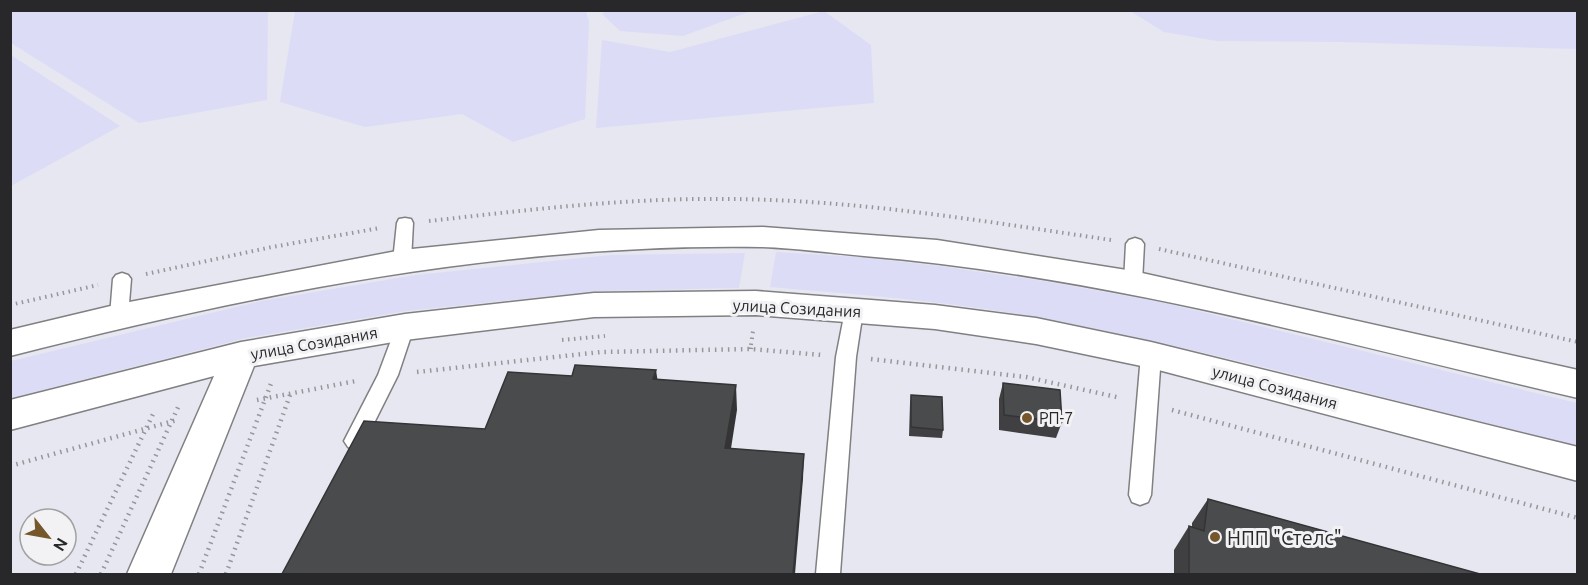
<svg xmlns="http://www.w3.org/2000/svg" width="1588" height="585" viewBox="0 0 1588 585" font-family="Ubuntu,sans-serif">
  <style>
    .built { fill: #e6e7f1; fill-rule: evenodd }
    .green { fill: #dcdcf7 }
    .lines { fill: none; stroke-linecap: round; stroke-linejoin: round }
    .lane-casing { stroke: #808082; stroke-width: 3 }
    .street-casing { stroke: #808082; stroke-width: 3 }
    .path-far1 { stroke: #97979a; stroke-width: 4; stroke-dasharray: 1.5 4.5; stroke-linecap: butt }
    .path { stroke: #97979a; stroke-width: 4.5; stroke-dasharray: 1.5 5; stroke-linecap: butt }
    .lane { fill: #fff; fill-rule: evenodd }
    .street { fill: #fff; fill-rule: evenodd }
    .wall { fill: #404042 }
    .shaded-wall { fill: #343436 }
    .building { fill: #4a4b4d; stroke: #343436; stroke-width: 1.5 }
    .poi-dot { fill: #75572b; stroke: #f2f2f5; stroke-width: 2 }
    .labels { text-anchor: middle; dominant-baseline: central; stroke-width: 6; stroke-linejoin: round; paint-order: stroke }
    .street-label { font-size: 16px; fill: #28282a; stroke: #f2f2f5 }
    .poi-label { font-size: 16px; fill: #28282a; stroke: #f2f2f5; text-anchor: start }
    .near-poi-label { font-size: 20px; fill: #28282a; stroke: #f2f2f5; text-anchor: start }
  </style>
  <rect width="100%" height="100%" fill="#f2f2f5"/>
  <path class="built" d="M10 11H1577V574H11ZM30 519H66V555H30Z"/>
  <path class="green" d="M10 11H268L267 100 139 123 11 43Z
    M295 11H586L589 22 585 119 513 142 462 114 365 127 280 102Z
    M605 11V10L751 11 683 36 620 31 602 14Z
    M824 11 871 45 874 103 596 128 602 40 670 52Z
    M1130 11H1577V49L1340 42 1217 41 1164 32Z
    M11 55 120 126 11 186H10Z
    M776 252 858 257 939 266 1043 281 1161 302 1577 403V446C1399 402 1221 352 1040 318 951 301 860 295 770 287Z
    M745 253 739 288 600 291 406 311 246 338 11 398V361L261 301 416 275 611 255Z"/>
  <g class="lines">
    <defs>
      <path id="lane" d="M405 218 411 219 413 223 411 261 408 265H396L393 261 397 223 399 219Z
        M1135 238 1141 240 1144 244 1142 282 1139 286 1133 288 1127 286 1124 282 1126 244 1129 240Z
        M122 273 128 275 131 279 128 316 126 321 119 323 112 321 110 316 113 279 116 275Z
        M854 304 860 306 863 311 856 357 840 574H816L836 357 845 311 848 306Z
        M405 320 412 322 414 327 398 375 362 447 355 450 348 447 344 441 378 375 396 327 398 322Z
        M1151 348 1158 350 1161 355 1151 495 1148 502 1140 505 1132 502 1129 495 1141 355 1144 350Z"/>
      <path id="street" d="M763 227 937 240 1133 271 1578 370V398C1342 343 1106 276 864 256 830 253 795 248 761 247 506 243 256 293 10 356V330L119 304 402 250 599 230Z
        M756 291 935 305 1036 318 1151 342 1578 447V481L1151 368 1036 344 935 329 756 315 594 317 405 340 254 366 171 574H127L214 376 10 430V400L241 342 405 314 594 293Z"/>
    </defs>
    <use href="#lane" class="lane-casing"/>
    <use href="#street" class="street-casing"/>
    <path class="path-far1" d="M429 221C527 210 625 198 723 199 853 199 983 221 1111 240
      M1159 249 1578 342
      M146 274 272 247 380 228
      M10 305 98 285
      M562 340 605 336
      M751 345 753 331"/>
    <path class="path" d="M751 349 752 343
      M871 359 1026 377 1121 398
      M417 372 601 352 751 349 822 355
      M257 400 356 381
      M1172 410 1578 518
      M10 466 177 420
      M76 574 155 410
      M101 574 180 403
      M199 574 272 381
      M226 574 290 395"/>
    <use href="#lane" class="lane"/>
    <use href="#street" class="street"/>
  </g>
  <path class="wall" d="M1003 383 1062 422 1056 438 999 430V399Z
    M911 395 943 430 942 438 909 436 910 403Z
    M1208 499 1480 574H1174V550L1189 526 1192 527V523Z"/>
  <path class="shaded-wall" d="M656 370 660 396 653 379Z
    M736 385 737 410 727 474 725 448Z
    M804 454 803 479 795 574H793Z"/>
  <path class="building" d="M575 365 656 370 653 379 736 385 725 448 804 454 793 574H282L364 421 485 429 508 372 572 376Z
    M1003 383 1060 390 1062 422 1004 415Z
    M911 395 942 397 943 430 911 427Z
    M1208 499 1480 574H1189V526L1204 531Z"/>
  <g class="poi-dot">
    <circle cx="1027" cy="418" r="6"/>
    <circle cx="1215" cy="537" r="6"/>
  </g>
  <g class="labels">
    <g class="street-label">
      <text transform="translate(797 308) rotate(3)">улица Созидания</text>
      <text transform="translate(314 343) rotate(-10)">улица Созидания</text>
      <text transform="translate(1275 387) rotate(15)">улица Созидания</text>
    </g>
    <g class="poi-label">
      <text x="1039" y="418">РП-7</text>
    </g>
    <g class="near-poi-label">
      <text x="1227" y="537">НПП "Стелс"</text>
    </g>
  </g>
  <rect width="1588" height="585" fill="none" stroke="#28282a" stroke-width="24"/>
  <g transform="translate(48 537) rotate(121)"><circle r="28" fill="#f2f2f5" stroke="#a1a1a4" stroke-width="1.5"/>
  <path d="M0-4.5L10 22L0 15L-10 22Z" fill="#75572b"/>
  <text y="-9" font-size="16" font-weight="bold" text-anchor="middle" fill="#28282a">N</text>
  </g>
</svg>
